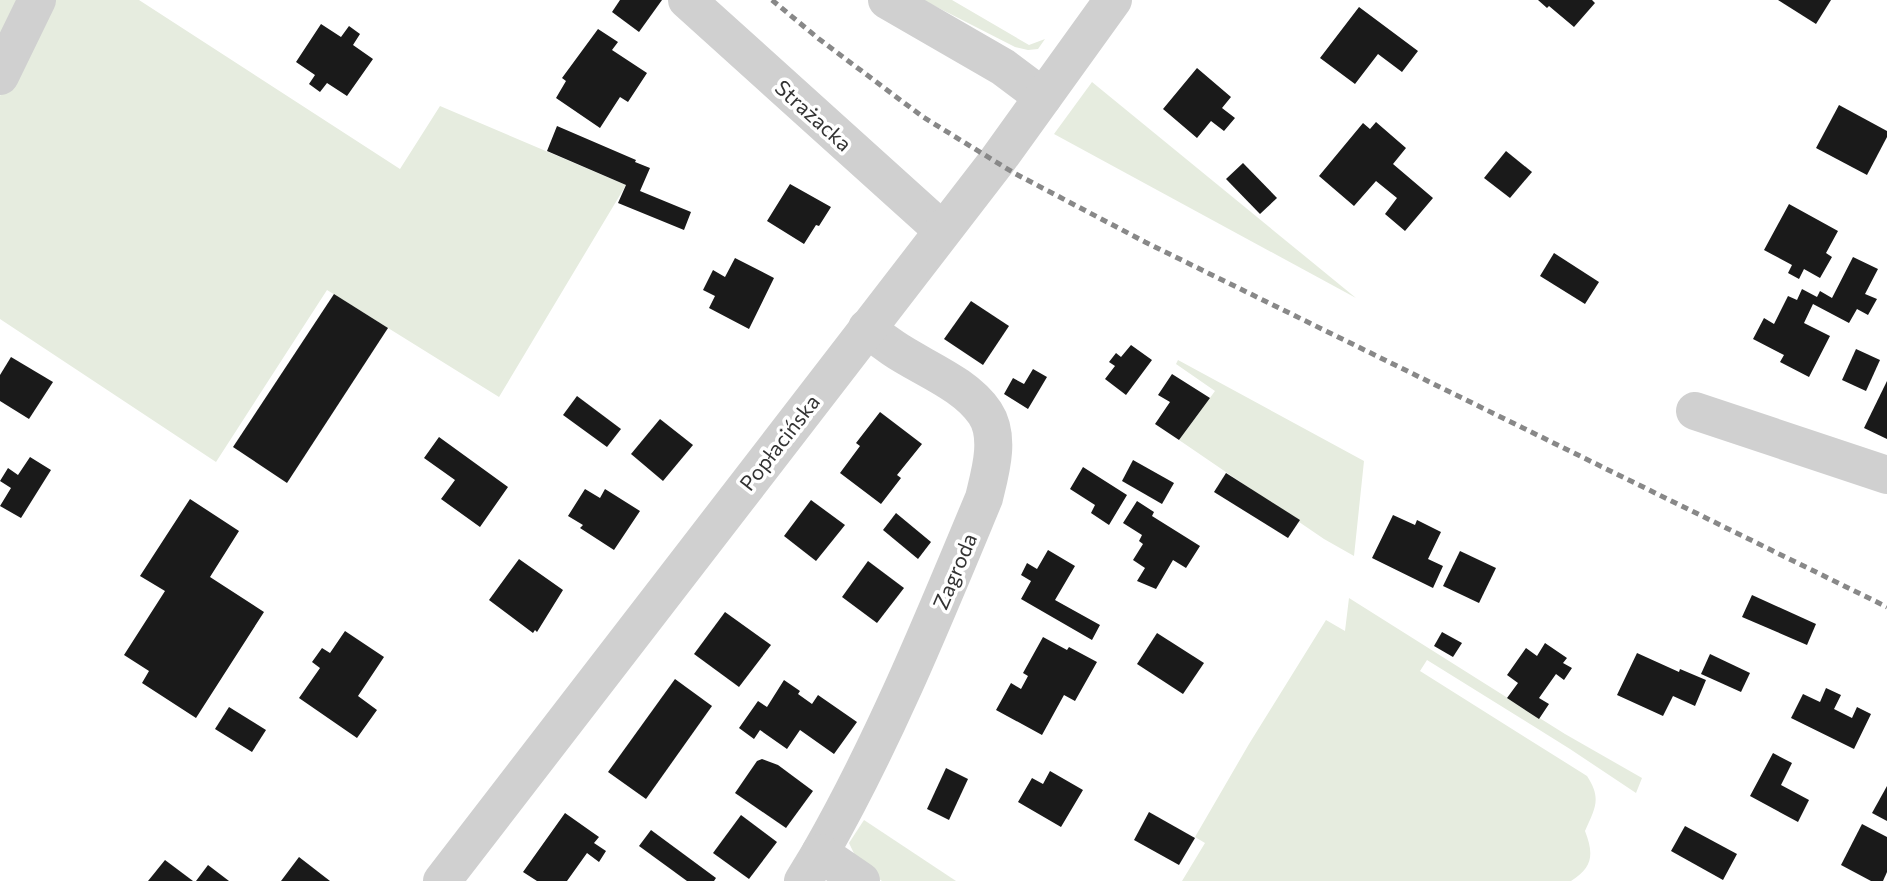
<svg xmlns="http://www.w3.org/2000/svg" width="1887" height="881" viewBox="0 0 1887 881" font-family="Commissioner,sans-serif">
  <rect width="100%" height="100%" fill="#fff"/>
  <g fill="#e6ecdf">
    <path d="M0,0H26L0,53Z"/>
    <path d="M49,0H139L400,169L440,106L626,185L499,397L327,290L216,462L0,319V96Z"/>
    <path d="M923,0H952L1029,45L1045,39L1038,49L1028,50L1015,47Z"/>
    <path d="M1092,82L1356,298L1054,134Z"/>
    <path d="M1178,360L1364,461L1354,556L1324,539L1179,440L1215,391L1176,364Z"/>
    <path d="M1349,598L1565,734L1642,778L1636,793L1570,749L1427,660L1420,671L1587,776C1602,799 1595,808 1585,831C1594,854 1593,867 1571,881H1182L1205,843L1195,837L1249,744L1326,620L1345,631Z"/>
    <path d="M864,820L956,881H882L860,866L849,843Z"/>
  </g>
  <g fill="#1a1a1a">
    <path d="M620,0H662L639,32L612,12Z"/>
    <path d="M1538,0H1592L1595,3L1574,27L1549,6L1547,8Z"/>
    <path d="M1778,0H1831L1816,24Z"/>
    <path d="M1359,7L1418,51L1402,72L1378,54L1355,84L1320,58Z"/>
    <path d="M321,24L341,37L349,26L360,34L353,45L373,59L347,96L327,83L320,92L309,84L315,75L296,62Z"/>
    <path d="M598,29L618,42L612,50L647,73L628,102L620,97L600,128L556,98L566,81L562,78Z"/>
    <path d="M1197,68L1231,97L1222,108L1235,118L1224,131L1211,121L1197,138L1163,109Z"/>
    <path d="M1839,105L1887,131V137L1867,175L1816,148Z"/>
    <path d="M1376,122L1406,148L1393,164L1433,198L1405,231L1385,214L1397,198L1376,181L1354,206L1319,176L1363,123L1370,129Z"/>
    <path d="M557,126L636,160L635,162L650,168L640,191L691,212L684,230L618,203L626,185L547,151Z"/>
    <path d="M1506,151L1532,172L1510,198L1484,178Z"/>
    <path d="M1243,163L1277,198L1260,214L1226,179Z"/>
    <path d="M790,184L831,207L819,226L816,225L804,244L767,221Z"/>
    <path d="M1789,204L1838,231L1826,253L1832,257L1820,278L1804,269L1799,279L1788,273L1792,265L1764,250Z"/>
    <path d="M1554,253L1599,282L1585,304L1540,276Z"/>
    <path d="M1853,257L1878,269L1865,294L1877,299L1868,315L1857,309L1849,323L1813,304L1804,323L1830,336L1809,377L1780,362L1784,355L1753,339L1764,318L1774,324L1788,296L1797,300L1802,289L1817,297L1820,291L1832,298Z"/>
    <path d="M735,258L774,278L749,329L709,308L715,296L703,290L713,270L725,277Z"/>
    <path d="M334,294L388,328L287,483L233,447Z"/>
    <path d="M971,301L1009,326L983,365L944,339Z"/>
    <path d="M1131,345L1152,360L1126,395L1105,379L1115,366L1109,362L1116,353L1121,357Z"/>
    <path d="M1856,349L1880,360L1866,391L1842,380Z"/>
    <path d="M11,357L53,382L29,419L0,401V375Z"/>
    <path d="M1033,369L1047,377L1028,409L1004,394L1013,378L1024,384Z"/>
    <path d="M1172,374L1210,398L1179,440L1155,424L1170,402L1158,395Z"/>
    <path d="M1887,381V439L1864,428Z"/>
    <path d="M577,396L621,429L607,447L563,415Z"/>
    <path d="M880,412L922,444L897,475L901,478L881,504L840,473L860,446L856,443Z"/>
    <path d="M660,419L693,445L663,481L631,454Z"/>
    <path d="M439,437L508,487L480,527L441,499L455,480L424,458Z"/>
    <path d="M30,457L51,470L21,518L0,506L11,488L0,481L8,468L18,475Z"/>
    <path d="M1133,460L1174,483L1162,504L1122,481Z"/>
    <path d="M1083,467L1127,495L1109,525L1091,513L1095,505L1070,489Z"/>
    <path d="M1226,473L1300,520L1288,538L1214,492Z"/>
    <path d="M585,489L600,498L605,489L640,511L614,550L580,528L583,525L568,516Z"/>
    <path d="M190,499L239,531L210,577L264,612L196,718L142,683L149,671L124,655L165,591L140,576Z"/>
    <path d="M811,500L845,525L816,561L784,536Z"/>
    <path d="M1137,501L1154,512L1152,516L1200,546L1186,568L1173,560L1156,589L1137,581L1145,568L1133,560L1143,544L1139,541L1142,535L1123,523Z"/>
    <path d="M896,513L931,542L918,559L883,530Z"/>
    <path d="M1393,515L1415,525L1417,520L1441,532L1428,559L1443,566L1433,588L1372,558Z"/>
    <path d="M1048,550L1075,566L1055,600L1100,625L1092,640L1021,599L1031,581L1021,575L1027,563L1037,569Z"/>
    <path d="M1460,551L1496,568L1479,603L1443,586Z"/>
    <path d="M519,559L563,590L537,632L535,630L533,633L489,600Z"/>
    <path d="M868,561L904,588L877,623L842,597Z"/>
    <path d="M1752,595L1816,624L1807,645L1742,617Z"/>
    <path d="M725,612L771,645L739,687L694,654Z"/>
    <path d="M345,631L384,657L358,696L377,710L357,738L299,698L320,668L312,662L322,648L330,653Z"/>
    <path d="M1442,632L1462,643L1453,657L1434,646Z"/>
    <path d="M1157,633L1204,663L1183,694L1137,664Z"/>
    <path d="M1043,637L1067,650L1069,647L1097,662L1075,701L1064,695L1042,735L996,710L1011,683L1021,689L1028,676L1023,673Z"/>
    <path d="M1545,643L1567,658L1563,663L1572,668L1564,680L1556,674L1539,698L1549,704L1539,719L1507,698L1518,683L1507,675L1526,648L1537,656Z"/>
    <path d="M1637,653L1679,672L1680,669L1706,680L1695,706L1673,696L1663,716L1617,695Z"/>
    <path d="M1710,654L1750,673L1741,692L1701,674Z"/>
    <path d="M675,679L712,706L646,799L608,772Z"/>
    <path d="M784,680L800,691L798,694L812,704L818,695L857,722L834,754L800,730L787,749L760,730L754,739L739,728L758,701L767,707Z"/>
    <path d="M1826,688L1841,695L1834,709L1852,718L1857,707L1871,714L1854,749L1791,718L1803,694L1820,702Z"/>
    <path d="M229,707L266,730L252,752L215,729Z"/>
    <path d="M1773,753L1792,763L1781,785L1809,800L1798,822L1750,796Z"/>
    <path d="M762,759L778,765L813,791L786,828L735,793L757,761Z"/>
    <path d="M946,768L968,779L949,820L927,809Z"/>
    <path d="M1050,771L1083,790L1061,827L1018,802L1032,778L1043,784Z"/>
    <path d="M1887,786V821L1872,813Z"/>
    <path d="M1149,812L1195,838L1179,865L1134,840Z"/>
    <path d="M565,813L599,837L594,843L606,851L599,862L587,853L567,881H537L523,872Z"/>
    <path d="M741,815L777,842L749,879L713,853Z"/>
    <path d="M1862,824L1887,837V872L1883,881H1871L1841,865Z"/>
    <path d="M1685,826L1737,854L1723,880L1671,851Z"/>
    <path d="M651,830L716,878L714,881H687L639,846Z"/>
    <path d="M299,857L330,881H281Z"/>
    <path d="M165,860L193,881H148Z"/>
    <path d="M208,865L229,881H196Z"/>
  </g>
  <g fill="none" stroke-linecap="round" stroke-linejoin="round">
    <g stroke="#d0d0d0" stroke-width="38">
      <path d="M687,0L942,230"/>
      <path d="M887,0L1003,67L1043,97"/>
      <path d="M0,76L37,0"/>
      <path d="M1695,411L1887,475"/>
      <path d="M820,853C885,739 934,618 984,498C990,473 1001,437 985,413C965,383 922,368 893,348C884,342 875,335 867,328"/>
      <path d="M442,881L997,161L1113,0"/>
      <path d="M803,881L820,853L861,881"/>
    </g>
    <path stroke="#888" stroke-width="5" stroke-dasharray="7 5" stroke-linecap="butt" d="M772,0L819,39L923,117L1014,173L1145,242L1887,607"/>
  </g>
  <g text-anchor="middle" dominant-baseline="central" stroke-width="7" stroke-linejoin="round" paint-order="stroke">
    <g font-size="21" fill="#333" stroke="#fff">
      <text transform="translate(814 115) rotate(42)">Strażacka</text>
      <text transform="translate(779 442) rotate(-52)">Popłacińska</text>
      <text transform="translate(954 571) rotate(-67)">Zagroda</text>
    </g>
  </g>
</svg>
